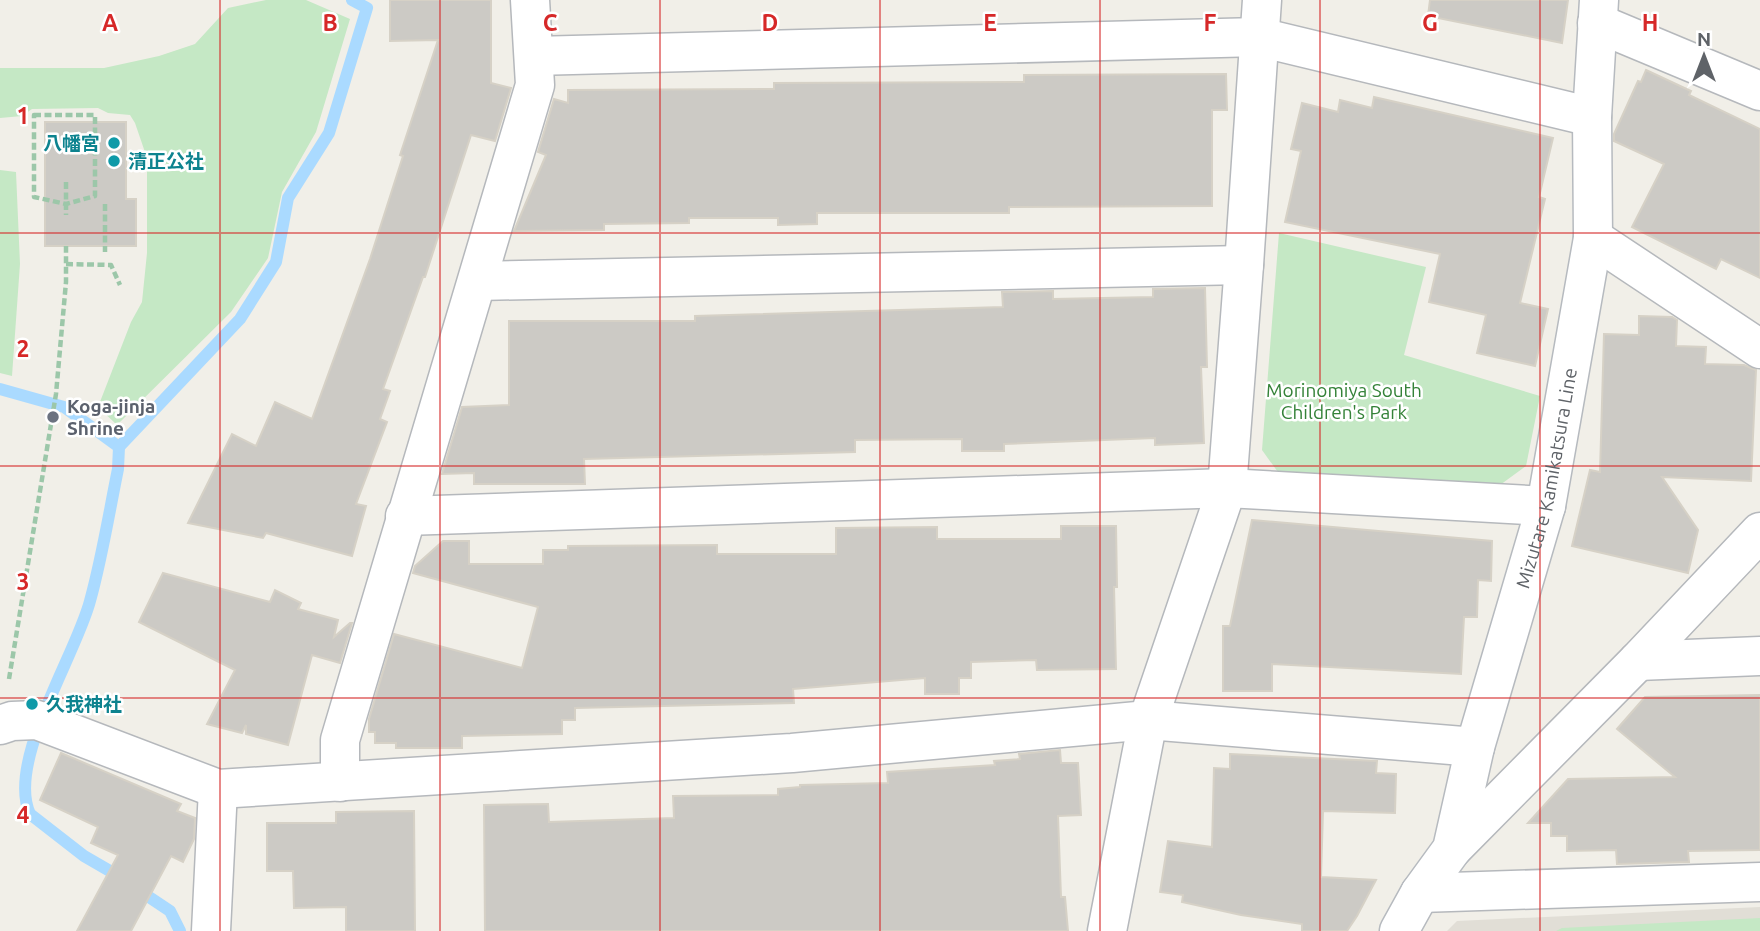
<svg xmlns="http://www.w3.org/2000/svg" width="1760" height="931" viewBox="0 0 1760 931" font-family="Ubuntu,'Noto Sans JP',sans-serif">
  <rect width="100%" height="100%" fill="#f1efe8"/>
  <path fill="#e1ded6" d="M1760,907V931H1447L1457,921Z"/>
  <g fill="#c5e8c5">
    <path d="M266,0H306L350,19L316,132L282,192L268,258L231,312L117,425L98,407L131,322L142,302L147,253V158L135,123L130,115L108,113L98,108L32,109L22,116L0,118V170L16,172L20,264L12,376L0,373V68H104L159,56L195,44L228,8Z"/>
    <path d="M1279,233L1426,267L1404,355L1540,396L1526,466L1500,485L1280,475L1262,450Z"/>
    <path d="M1760,918V931H1556L1562,928Z"/>
  </g>
  <g fill="none" stroke-linecap="round" stroke-linejoin="round">
    <g stroke="#aadaff" stroke-width="12">
      <path d="M0,389L64,407L119,447L118,469C109,513 102,558 90,601C76,655 6,762 30,814L84,856L122,878"/>
      <path d="M119,447L240,319L276,262L288,198L329,133L367,8L352,0"/>
      <path d="M137,889L170,911L180,931"/>
    </g>
  </g>
  <g fill="#cccac5" stroke="#d6d1c6" stroke-width="2">
    <path d="M390,0H491V83L511,88L495,141L471,135L425,277H423L383,389L390,391L380,419L387,422L356,504L366,506L352,556L266,533L263,538L188,523L232,434L256,446L275,402L312,419L370,259L403,156L400,155L438,40L390,41Z"/>
    <path d="M1430,0H1568L1562,43L1428,16Z"/>
    <path d="M1646,70L1691,91L1689,95L1760,129V278L1721,259L1716,269L1632,227L1664,164L1614,141V134L1638,81L1641,82Z"/>
    <path d="M1226,74L1227,110H1212V206L1009,207V213H817V224L778,225V218H689V223L604,224V230L514,231L546,155L538,152L554,99L568,103V90L774,89V83L1024,82V75Z"/>
    <path d="M1374,97L1553,138L1539,197L1545,199L1520,303L1548,309L1535,366L1477,353L1486,315L1429,302L1440,254L1285,222L1301,151L1291,149L1302,103L1338,112L1340,100L1372,108Z"/>
    <path d="M45,122H126V199H136V246H45Z"/>
    <path d="M1205,288L1207,367H1201L1204,443L1155,445V438L1004,444V451H962V439L855,440V452L584,459L585,484H474V473L442,474L462,407L509,405V321H695V316L1003,307L1002,292L1053,291V299L1153,297V289Z"/>
    <path d="M1639,316L1672,317L1677,320L1676,346L1706,347L1705,364L1744,365L1756,370L1751,481L1662,477L1698,530L1688,573L1572,546L1590,470L1600,472L1604,334L1639,335Z"/>
    <path d="M1252,520L1492,541L1491,581L1478,580L1477,617H1464L1461,674L1272,664V691H1223V626H1230Z"/>
    <path d="M1061,526H1116L1117,587H1114L1116,669L1037,670L1036,660L971,662V678H959V694H925V678L793,689L794,703L575,708V720H562V734L462,736V748H396V743H375V732H369V719L394,634L522,668L538,607L413,573L415,566L443,541H469V564H543V550H568V546L717,545V554H836V528L937,527V539H1061Z"/>
    <path d="M163,573L270,602L275,590L301,603L298,609L338,620L334,637L350,623H352L340,663L312,655L288,745L246,734V725L242,733L207,724L235,670L139,622Z"/>
    <path d="M1760,695V850L1688,851L1689,862L1617,864L1616,850L1567,851V836H1551V823H1528L1568,779L1675,777L1617,729L1645,697Z"/>
    <path d="M1060,750L1061,763H1078L1081,815L1058,816L1061,897H1065L1068,931H485L484,805L548,804L549,822L674,818L673,796L778,795V789L800,787V785L888,783L887,772L995,765L994,761L1020,759L1019,754Z"/>
    <path d="M61,753L181,804L177,811L195,818L194,839L183,862L171,856L131,931H77L118,855L91,843L98,827L40,800Z"/>
    <path d="M1230,754L1377,761L1376,773L1396,774L1395,813L1323,811L1321,877L1376,880L1357,916L1347,931H1302V924L1241,915L1182,902L1183,895L1160,892L1168,841L1212,847L1214,768L1230,769Z"/>
    <path d="M414,811L415,931H346V907L294,908L293,871H267V823H336V812Z"/>
  </g>
  <g fill="none" stroke-linecap="round" stroke-linejoin="round">
    <g stroke="#b5b8bc" stroke-width="41">
      <g id="minor">
        <path d="M1597,23L1760,91"/>
        <path d="M534,56L1259,37L1592,117"/>
        <path d="M1593,238L1760,349"/>
        <path d="M478,281L1244,265"/>
        <path d="M405,516L1227,488L1546,506"/>
        <path d="M1638,661L1760,656"/>
        <path d="M0,725L12,721L37,720L218,789L792,753L1148,720L1475,747"/>
        <path d="M340,782V740L535,85L530,0"/>
        <path d="M1452,849L1638,661L1760,532"/>
        <path d="M1420,893L1760,882"/>
        <path d="M211,931L218,789"/>
        <path d="M1107,931L1148,720L1227,488L1244,265L1262,0"/>
      </g>
    </g>
    <g stroke="#b6babf" stroke-width="41">
      <g id="secondary">
        <path id="s1" d="M1399,931L1420,893L1452,849L1475,747L1546,506L1593,238L1592,117L1599,0"/>
      </g>
    </g>
    <g stroke="#9cc7a9" stroke-width="4.5" stroke-dasharray="7 3.5" stroke-linecap="butt">
      <path d="M34,115H95V196L66,204L34,197Z"/>
      <path d="M66,182V215"/>
      <path d="M105,204V252"/>
      <path d="M66,264L111,265L120,285"/>
      <path d="M9,679L56,394L66,282V246"/>
    </g>
    <use href="#minor" stroke="#fff" stroke-width="38"/>
    <use href="#secondary" stroke="#fff" stroke-width="38"/>
  </g>
  <path fill="none" stroke="#d62828" stroke-width="2" stroke-opacity="0.55" d="M220,0V931M440,0V931M660,0V931M880,0V931M1100,0V931M1320,0V931M1540,0V931M0,233H1760M0,466H1760M0,698H1760"/>
  <g fill="#0f9aa8" stroke="#fff" stroke-width="2.5">
    <circle cx="114" cy="143" r="7"/>
    <circle cx="114" cy="161" r="7"/>
    <circle cx="32" cy="704" r="7"/>
  </g>
  <circle fill="#6b7280" stroke="#fff" stroke-width="2.5" cx="53" cy="417" r="7"/>
  <g text-anchor="middle" dominant-baseline="central" stroke-width="5" stroke-linejoin="round" paint-order="stroke">
    <g font-size="19" font-weight="bold" fill="#0d838f" stroke="#fff" text-anchor="start">
      <text x="100" y="143" text-anchor="end">八幡宮</text>
      <text x="128" y="161">清正公社</text>
      <text x="46" y="704">久我神社</text>
    </g>
    <g font-size="19" fill="#348238" stroke="#fff">
      <text x="1344" y="390">Morinomiya South<tspan x="1344" dy="22">Children's Park</tspan></text>
    </g>
    <g font-size="19" font-weight="bold" fill="#5b616d" stroke="#fff" text-anchor="start">
      <text x="67" y="406">Koga-jinja<tspan x="67" dy="22">Shrine</tspan></text>
    </g>
    <g font-size="19" fill="#5f6368" stroke="#fff">
      <text stroke="none"><textPath href="#s1" startOffset="481">Mizutare Kamikatsura Line</textPath></text>
    </g>
  </g>
  <g font-size="23" text-anchor="middle" font-weight="bold" fill="#d62828" stroke="#fff" stroke-width="5" stroke-linejoin="round" paint-order="stroke">
    <text x="110" y="31">A</text>
    <text x="330" y="31">B</text>
    <text x="550" y="31">C</text>
    <text x="770" y="31">D</text>
    <text x="990" y="31">E</text>
    <text x="1210" y="31">F</text>
    <text x="1430" y="31">G</text>
    <text x="1650" y="31">H</text>
    <text x="23" y="124">1</text>
    <text x="23" y="357">2</text>
    <text x="23" y="590">3</text>
    <text x="23" y="823">4</text>
  </g>
  <g transform="translate(1704 56)" stroke="#ffffff" stroke-width="5" paint-order="stroke">
  <path d="M0-5L12 26L0 18L-12 26Z" fill="#5f6368"/>
  <text y="-10" font-size="19" font-weight="bold" text-anchor="middle" fill="#5f6368">N</text>
  </g>
</svg>
